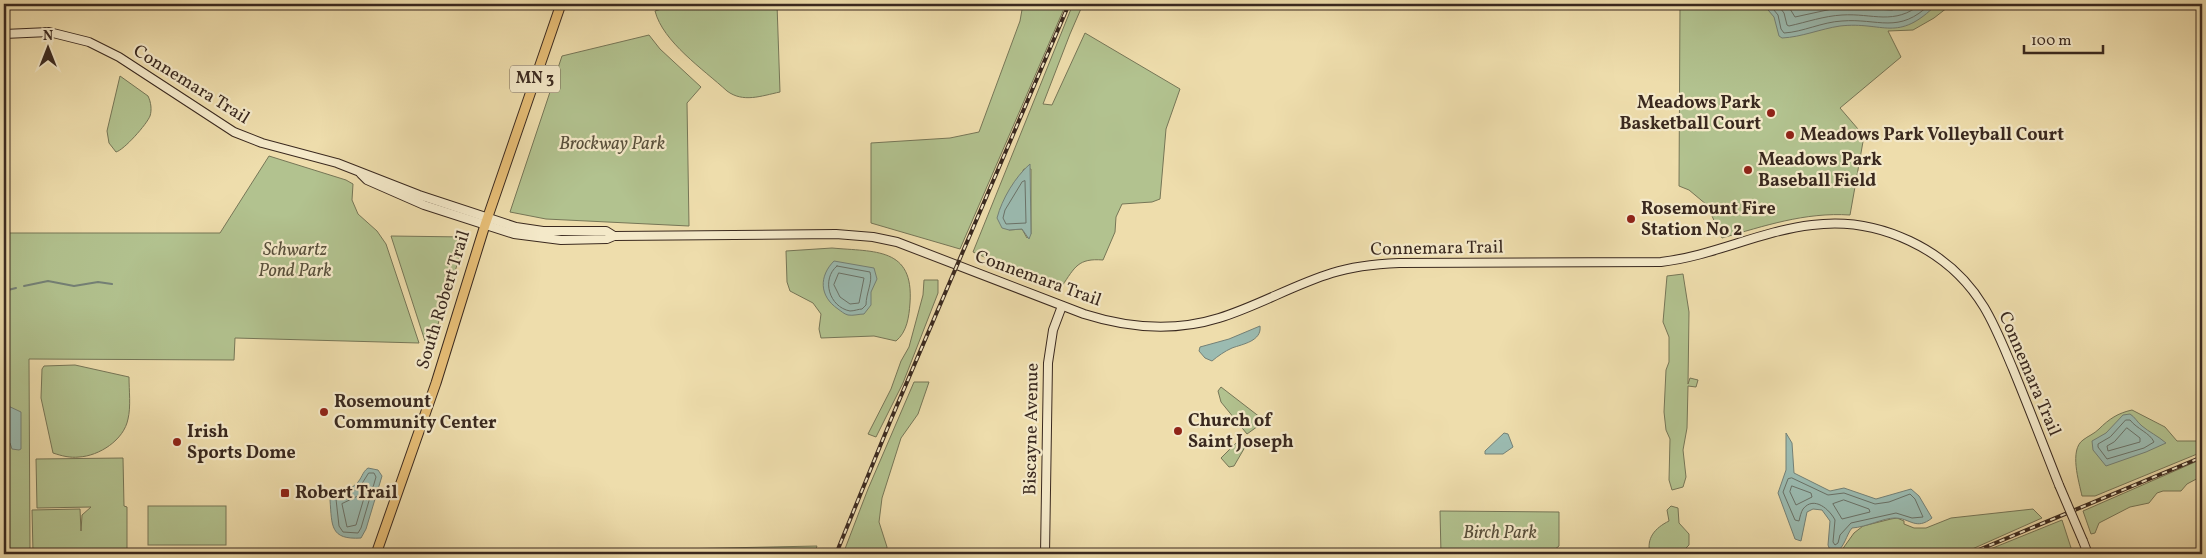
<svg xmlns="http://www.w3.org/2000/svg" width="2206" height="558" viewBox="0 0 2206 558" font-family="Vollkorn,serif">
  <rect width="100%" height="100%" fill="#eeddac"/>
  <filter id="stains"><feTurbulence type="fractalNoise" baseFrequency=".004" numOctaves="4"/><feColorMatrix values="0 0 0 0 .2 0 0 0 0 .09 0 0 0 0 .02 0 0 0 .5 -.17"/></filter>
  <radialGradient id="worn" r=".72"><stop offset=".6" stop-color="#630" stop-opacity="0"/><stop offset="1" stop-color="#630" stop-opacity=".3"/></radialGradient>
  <g fill="#b2c28f" stroke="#767657" fill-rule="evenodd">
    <path d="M678,4H777L780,92C761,96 743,103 727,91C703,69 663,42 655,11Z"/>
    <path d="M1023,4H1066L960,249L871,223V143L950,138L979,132L1020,21Z"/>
    <path d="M1073,4H1083L1070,34L1043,104L1052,105L1085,33L1180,89L1166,129L1160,199L1152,202L1122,204L1116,217L1115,232L1103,260C1078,258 1075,267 1062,286L1048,285L973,252ZM1024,169H1031V234L1027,238L1022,229L1009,230L1000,209Z"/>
    <path d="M1680,4H1952L1934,18L1913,30L1888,31L1901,57L1840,108L1864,136L1850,215C1805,212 1764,226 1722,238L1707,205L1689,190L1679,186Z"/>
    <path d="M649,35L660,49L701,87L687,103L689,226L546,219L510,212L562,56Z"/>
    <path d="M120,76L148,96C151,102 152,110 150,116C147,124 124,150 116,152L109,143L107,131Z"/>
    <path d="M269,156L346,180L353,184L352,200L358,214L377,231L386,244L419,343L235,338L234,360L29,359L30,554H4V233H220Z"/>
    <path d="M391,236L466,237L432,343L425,341Z"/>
    <path d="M832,248C875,252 914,247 910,303C909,317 907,332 896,341L874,336L821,338L819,329L821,314L813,303L790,291L787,282L786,251Z"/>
    <path d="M1683,274L1689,312L1688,384L1690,378L1698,380L1696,387L1688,386L1687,428L1683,450L1686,477L1683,487L1672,490L1669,480L1670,439L1666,430L1664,412L1666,370L1669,362V337L1663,322L1667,276Z"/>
    <path d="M924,280H938V293L903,383L876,437L868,434L891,389L901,361L909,347L923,295Z"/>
    <path d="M75,365L129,377C129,390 131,407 128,419C124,440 99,456 79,457C70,458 62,456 53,453L41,398L42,369L44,366Z"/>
    <path d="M914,382H929L918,414L901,438L882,498L879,522L887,547L886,554H843L868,489Z"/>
    <path d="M1221,387L1265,421L1247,434L1221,402L1218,391Z"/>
    <path d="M2132,410L2165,427L2177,441H2202V452L2095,496H2082C2079,482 2069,450 2083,440C2088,436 2094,434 2099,429C2109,419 2118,413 2132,410Z"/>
    <path d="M1238,441L1245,447L1234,466L1229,467L1221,458Z"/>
    <path d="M123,458L124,506L127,507V550L124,552H33L32,510L80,509L81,531L82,515L91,507L37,508L36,459Z"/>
    <path d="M2202,459V476L2187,484L2181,491H2163L2157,493L2149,503L2130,507L2099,523L2095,533L2091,534L2083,511Z"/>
    <rect x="148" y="506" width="78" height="39"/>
    <path d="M1671,506L1678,508L1679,523L1689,534V545L1682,552L1685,554H1650C1646,538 1655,528 1669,521L1667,510Z"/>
    <path d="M2033,509L2042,518L1961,554H1839L1854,533L1863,526L1891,519L1897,518L1904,521V524L1914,528H1926L1951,518Z"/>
    <path d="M1440,511L1559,512V546L1549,554H1441Z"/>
    <path d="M2062,520L2073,554H1978Z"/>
    <path d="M817,546L814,554H581L582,551Z"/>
  </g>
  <g fill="#9bbbb1" stroke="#748177">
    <path d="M1763,4H1937C1897,44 1884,21 1840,26C1820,29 1802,37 1782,38L1779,36L1774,17Z"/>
    <path d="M1030,164L1031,234L1029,239L1022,229L1009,230L1002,228L997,218C1002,199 1015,177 1030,164Z"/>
    <path d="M834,261L874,268L877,279L871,292V305L864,314C859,314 853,316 848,315C844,314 841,311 838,309C819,296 819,276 834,261Z"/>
    <path d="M1260,326C1262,341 1243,344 1232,348C1225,351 1218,356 1212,361L1205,358L1199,351L1200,347L1229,339Z"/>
    <path d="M4,404L21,412V449L19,450L12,449L10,443L4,442Z"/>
    <path d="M2130,414C2135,417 2137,422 2142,426C2149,432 2158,436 2166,443L2146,452L2106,466L2093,450L2092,441L2106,433L2123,415Z"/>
    <path d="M1504,433L1508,434L1513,447L1503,454H1485V451Z"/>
    <path d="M1786,433L1792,443L1794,473L1830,491L1844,488L1876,499L1911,489L1919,496L1932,518C1916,531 1910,518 1895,518C1883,518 1867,527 1852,528C1846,535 1845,547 1836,552L1830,550L1828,545L1830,521L1822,510L1813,509L1807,512L1801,541L1795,539L1778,493L1786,470Z"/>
    <path d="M368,468L378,470L382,476L366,529L361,538C330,540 332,526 330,500L334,494C342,491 350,490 356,484C362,479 362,472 368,468Z"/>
  </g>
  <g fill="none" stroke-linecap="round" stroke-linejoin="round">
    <g stroke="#6a7268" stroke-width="1">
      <path d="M1769,4L1778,15L1781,29L1784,33C1803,32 1822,22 1842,21C1878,18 1899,35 1930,4"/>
      <path d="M1777,4L1784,13L1787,25L1789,26C1807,22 1824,16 1842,15C1873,13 1894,26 1921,4"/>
      <path d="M1787,4L1795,17L1841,7L1892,10L1908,4"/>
      <path d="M1025,181L1026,223L1006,224L1003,218L1005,210L1022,182Z"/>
      <path d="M837,266L870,272C873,282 866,293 866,305L862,309C859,309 854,311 850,311C829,307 821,279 837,266Z"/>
      <path d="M839,273L864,278L859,303L850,304L840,297L834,285Z"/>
      <path d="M2126,420H2130C2137,429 2150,433 2154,442L2144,448L2107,459L2098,447V444L2110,437Z"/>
      <path d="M2127,428L2140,438V442L2108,451L2107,446L2114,442Z"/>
      <path d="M369,473H374L376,477L361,528L358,533L343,532L339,526L336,499L359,488Z"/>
      <path d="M1792,478L1828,495L1844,493L1875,504L1889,502L1910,494L1915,499L1923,517L1912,518L1896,513L1851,523L1840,535L1838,543L1835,545L1833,542L1835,520C1830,510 1814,495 1803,509C1801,512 1800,517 1799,521L1795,520L1783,492L1788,479Z"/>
      <path d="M1792,486L1811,493L1812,497L1796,505L1790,492Z"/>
      <path d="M361,495L364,498L356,525L347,527L342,504Z"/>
      <path d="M1844,500L1869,509L1870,512L1842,519L1833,504Z"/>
    </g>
    <g stroke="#748177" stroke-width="2">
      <path d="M24,286L48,281L74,286L98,282L112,284"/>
      <path d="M4,291L16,288"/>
    </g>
    <g stroke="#3a291f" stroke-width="10">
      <g id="secondary">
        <path d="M4,34L49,32L89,42L119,57L234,132L262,143L337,163L419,195L516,227L543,231H606L614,236"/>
        <path d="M361,174L367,180L424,205L514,234L561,240L607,239L614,236L836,234L873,237L897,242L1084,314C1128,328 1174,332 1219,318C1258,306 1293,285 1332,273C1354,266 1376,264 1399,263L1661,262C1713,256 1760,231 1812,225C1878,216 1949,249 1984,307C1996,327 2004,348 2013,369C2029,408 2044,447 2059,485"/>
        <path d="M2083,541L2088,554"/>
        <path d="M1045,554L1048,363L1053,330L1062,306"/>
      </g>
    </g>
    <g stroke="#3a291f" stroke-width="11">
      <path id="primary" d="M376,554L436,383L485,225L561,4"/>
    </g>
    <use href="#secondary" stroke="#f4e9c9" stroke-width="8"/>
    <use href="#primary" stroke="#e7be76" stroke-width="9"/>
    <g stroke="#3a291f" stroke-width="4">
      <g id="rail">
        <path d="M836,554L892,417L1069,4"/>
        <path d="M1969,554L2202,457"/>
      </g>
    </g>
    <use href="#rail" stroke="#f4e9c9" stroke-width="2" stroke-dasharray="5.5" stroke-linecap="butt"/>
    <g stroke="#3a291f" stroke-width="10" stroke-linecap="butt">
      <path id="secondary-bridge" d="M2059,485L2083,541"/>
    </g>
    <use href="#secondary-bridge" stroke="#f4e9c9" stroke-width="8"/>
  </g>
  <g fill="#8f2418" stroke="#f4e9c9" stroke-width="2">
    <circle cx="1771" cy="113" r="5"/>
    <circle cx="1790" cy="135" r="5"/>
    <circle cx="1748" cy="170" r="5"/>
    <circle cx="1631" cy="219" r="5"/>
    <circle cx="324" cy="412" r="5"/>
    <circle cx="1178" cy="431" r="5"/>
    <circle cx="177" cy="442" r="5"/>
    <rect x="280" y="488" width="10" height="10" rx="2.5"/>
  </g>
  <g text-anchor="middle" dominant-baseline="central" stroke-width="4.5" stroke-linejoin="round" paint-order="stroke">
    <rect fill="#f4e9c9" stroke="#726352" stroke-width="1" x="510" y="65.5" width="50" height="27" rx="4"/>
    <g font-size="16" font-weight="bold" fill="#3a291f">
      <text x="535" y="79">MN 3</text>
    </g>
    <g font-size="18" fill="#3a291f" stroke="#f4e9c9">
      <text transform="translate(191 85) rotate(32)">Connemara Trail</text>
      <text transform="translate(1437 249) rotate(-1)">Connemara Trail</text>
      <text transform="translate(1038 279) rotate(20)">Connemara Trail</text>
      <text transform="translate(444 300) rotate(-73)">South Robert Trail</text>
      <text transform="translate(2029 374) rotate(67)">Connemara Trail</text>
      <text transform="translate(1032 429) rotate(-89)">Biscayne Avenue</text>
    </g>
    <g font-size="18" font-weight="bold" fill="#3a291f" stroke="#f4e9c9" text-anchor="start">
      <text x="1761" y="103" text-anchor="end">Meadows Park<tspan x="1761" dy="21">Basketball Court</tspan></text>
      <text x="1800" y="135">Meadows Park Volleyball Court</text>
      <text x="1758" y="160">Meadows Park<tspan x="1758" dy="21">Baseball Field</tspan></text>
      <text x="1641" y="209">Rosemount Fire<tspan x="1641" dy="21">Station No 2</tspan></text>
      <text x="334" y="402">Rosemount<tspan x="334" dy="21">Community Center</tspan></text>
      <text x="1188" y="421">Church of<tspan x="1188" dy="21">Saint Joseph</tspan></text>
      <text x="187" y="432">Irish<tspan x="187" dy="21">Sports Dome</tspan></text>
      <text x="295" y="493">Robert Trail</text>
    </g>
    <g font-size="18" font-style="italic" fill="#584f3b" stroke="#f4e9c9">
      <text x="612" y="144">Brockway Park</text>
      <text x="295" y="250">Schwartz<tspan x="295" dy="21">Pond Park</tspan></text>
      <text x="1500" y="533">Birch Park</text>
    </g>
  </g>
  <rect width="2206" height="558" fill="none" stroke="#eeddac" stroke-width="20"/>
  <rect x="5" y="5" width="2196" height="548" fill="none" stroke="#3a291f" stroke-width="2.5"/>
  <rect x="10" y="10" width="2186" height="538" fill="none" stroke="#3a291f"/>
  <g transform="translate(48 48)" stroke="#f4e9c9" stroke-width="4" paint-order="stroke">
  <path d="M0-4L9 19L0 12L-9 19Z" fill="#3a291f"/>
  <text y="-8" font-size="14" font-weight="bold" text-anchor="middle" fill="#3a291f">N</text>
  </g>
  <path d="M2024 45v8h79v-8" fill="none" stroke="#3a291f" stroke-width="2.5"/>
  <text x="2031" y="45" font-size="15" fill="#3a291f" stroke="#f4e9c9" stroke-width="4" paint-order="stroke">100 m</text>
  <rect width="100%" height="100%" filter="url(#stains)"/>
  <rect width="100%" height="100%" fill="url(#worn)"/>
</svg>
